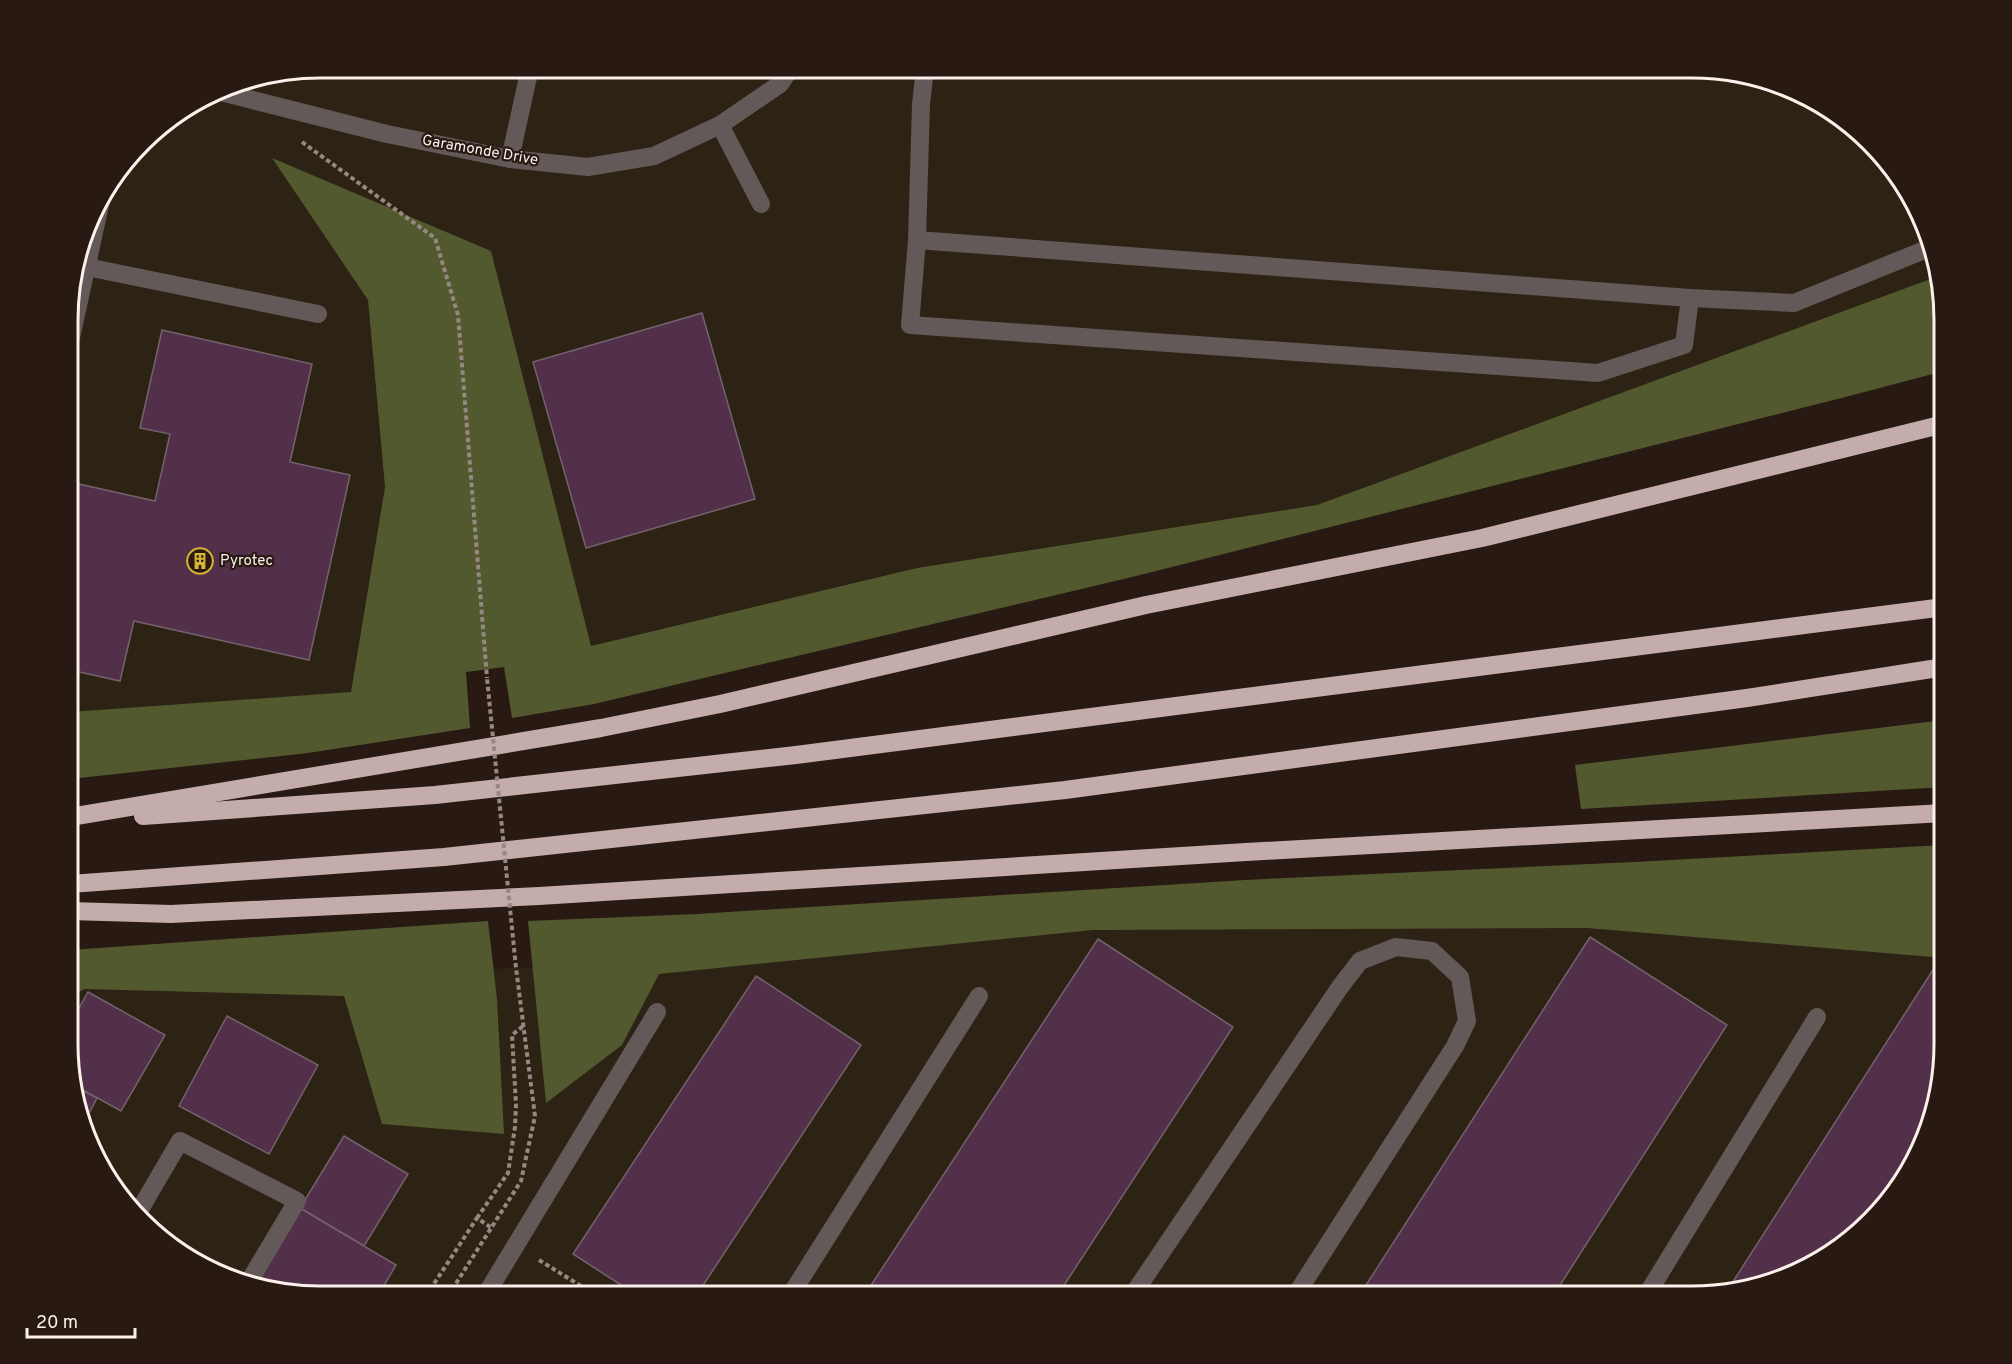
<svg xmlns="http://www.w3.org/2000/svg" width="2012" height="1364" viewBox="0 0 2012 1364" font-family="Overpass,sans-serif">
  <rect width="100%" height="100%" fill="#291913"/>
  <g fill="#2d2314">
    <path d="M320,68H1693L1773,81L1833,110L1911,194L1936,277L1317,505L917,568L590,646L491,252L273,160L368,300L385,487L351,693L70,713V287L94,208L153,130L223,87Z"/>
    <path d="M1587,928L1944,958V1061L1931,1125L1902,1185L1818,1263L1709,1296H319L239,1283L179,1254L101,1171L70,1077V982L516,968L1093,930Z"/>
  </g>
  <g fill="#53592e">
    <path d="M272,158L491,251L591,646L917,568L1317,505L1936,277L1944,303V371L1853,395L1132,577L594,704L512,718L504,667L466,672L470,728L308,753L70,779V712L351,692L385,487L368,300Z"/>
    <path d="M1944,720V787L1581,809L1575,765Z"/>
    <path d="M1944,845V958L1587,928L1093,930L659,974L622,1045L546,1103L528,921L697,914L1245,880L1634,862Z"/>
    <path d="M488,921L497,999L504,1134L382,1124L344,996L85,989L70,996V950Z"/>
  </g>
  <g fill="#533049" stroke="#73626d" stroke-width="1.5">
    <path d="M702,313L755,499L586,548L533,362Z"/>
    <path d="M162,330L312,364L290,462L350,475L309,660L134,621L120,681L70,670V482L155,501L170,434L140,428Z"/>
    <path d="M1590,937L1727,1025L1553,1296H1359Z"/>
    <path d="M1098,939L1233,1027L1057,1296H864Z"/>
    <path d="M1938,962L1944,966V1061L1931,1125L1902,1185L1818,1263L1727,1291Z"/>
    <path d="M756,976L861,1045L696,1296H638L573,1254Z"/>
    <path d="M88,992L165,1035L121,1111L72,1084L70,1077V1024Z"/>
    <path d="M227,1016L318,1065L269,1154L179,1106Z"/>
    <path d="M72,1085L97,1098L85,1121Z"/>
    <path d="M344,1136L408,1174L364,1246L300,1208Z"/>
    <path d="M300,1208L396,1265L378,1296H319L255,1286Z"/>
    <path d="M557,1290L567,1296H552Z"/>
  </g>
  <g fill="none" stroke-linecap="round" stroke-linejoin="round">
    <g stroke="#958781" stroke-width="4" stroke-dasharray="4.5 3" stroke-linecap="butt">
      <path d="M302,142L435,238L458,315L487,678"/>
      <path d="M477,1218L508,1173L515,1127L516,1105L512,1035L523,1026"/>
      <path d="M539,1260L597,1296"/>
      <path d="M426,1296L477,1218L493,1229"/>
    </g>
    <g stroke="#625958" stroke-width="18">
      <path d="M925,68L921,104L917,240L910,325L1598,373L1684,345L1690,298"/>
      <path d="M217,91L387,134L510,159L588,167L654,156L720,125L780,84L791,68"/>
      <path d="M720,125L761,204"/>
      <path d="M510,159L530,68"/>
      <path d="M917,240L1690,298L1794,303L1927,249"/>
      <path d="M87,267L318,314"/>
      <path d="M70,342L102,196"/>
      <path d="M139,1211L180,1141L297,1201L247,1285"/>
      <path d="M485,1296L657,1012"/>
      <path d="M790,1296L979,996"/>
      <path d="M1132,1296L1340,987L1360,961L1396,947L1432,951L1460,977L1467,1021L1455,1046L1295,1296"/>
      <path d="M1646,1296L1817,1017"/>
    </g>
    <g stroke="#c4acab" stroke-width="18">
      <path d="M143,816L435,795L796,755L1944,607"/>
      <path d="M70,817L601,728L720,704L1146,605L1482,538L1944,424"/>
      <path d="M70,884L444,857L1065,790L1747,698L1944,667"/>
      <path d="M70,911L171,914L539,896L1246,852L1944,813"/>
    </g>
    <path stroke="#958781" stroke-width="4" stroke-dasharray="4.5 3" stroke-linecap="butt" d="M448,1296L521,1181L535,1116L516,968L487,678"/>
  </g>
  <defs>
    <g id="building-ring" transform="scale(1.35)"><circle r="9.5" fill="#291913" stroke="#d8b434" stroke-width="1.5"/><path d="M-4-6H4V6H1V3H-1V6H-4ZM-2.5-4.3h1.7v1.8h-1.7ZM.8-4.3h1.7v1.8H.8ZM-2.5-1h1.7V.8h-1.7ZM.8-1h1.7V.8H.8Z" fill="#d8b434"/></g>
  </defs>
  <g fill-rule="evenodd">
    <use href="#building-ring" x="200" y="561"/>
  </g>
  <g text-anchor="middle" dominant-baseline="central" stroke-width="4.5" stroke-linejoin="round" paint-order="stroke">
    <g font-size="15" fill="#fcf0eb" stroke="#291913">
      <text transform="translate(480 151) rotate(10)">Garamonde Drive</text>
    </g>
    <g font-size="15" fill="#fcf0eb" stroke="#291913" text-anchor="start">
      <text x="220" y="561">Pyrotec</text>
    </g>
  </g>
  <path d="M0 0H2012V1364H0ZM320 78H1692A242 242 0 0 1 1934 320V1044A242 242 0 0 1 1692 1286H320A242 242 0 0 1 78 1044V320A242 242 0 0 1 320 78Z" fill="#291913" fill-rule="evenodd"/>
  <path fill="none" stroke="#fcf0eb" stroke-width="3" d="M320 78H1692A242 242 0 0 1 1934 320V1044A242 242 0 0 1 1692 1286H320A242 242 0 0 1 78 1044V320A242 242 0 0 1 320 78Z"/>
  <path d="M27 1328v9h108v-9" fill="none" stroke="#fcf0eb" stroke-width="3"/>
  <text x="36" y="1328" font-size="18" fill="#fcf0eb" stroke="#291913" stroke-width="4.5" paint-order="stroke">20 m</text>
</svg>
